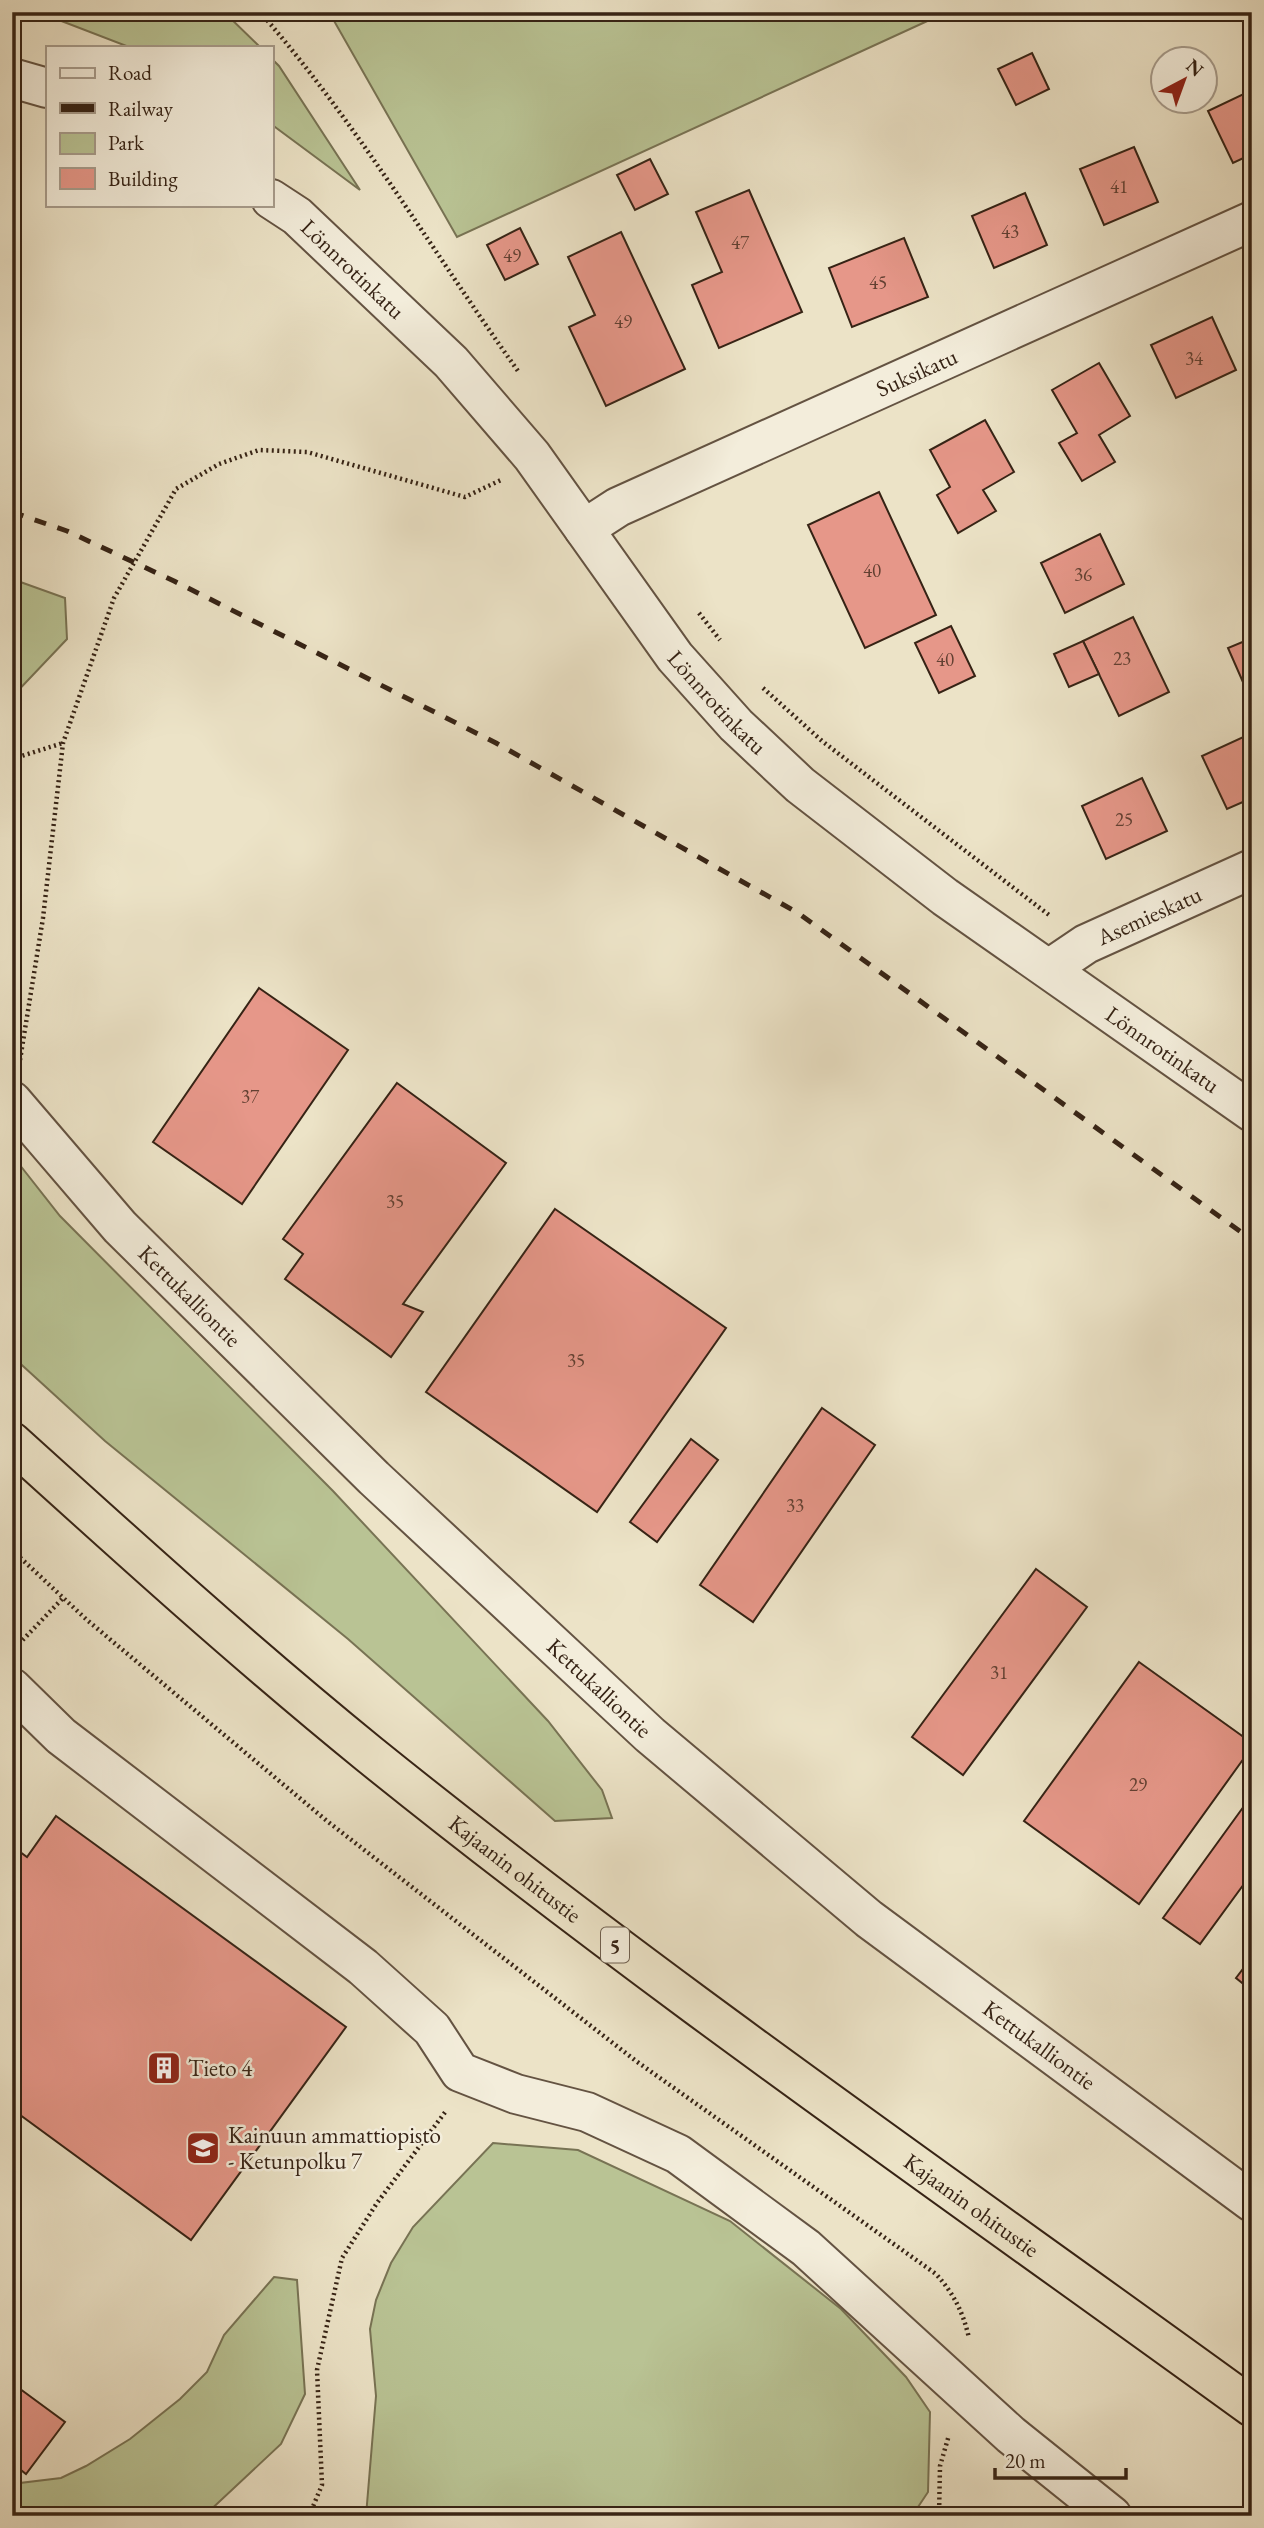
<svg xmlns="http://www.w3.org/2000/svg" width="1264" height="2528" viewBox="0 0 1264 2528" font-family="'EB Garamond',serif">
  <rect width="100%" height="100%" fill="#ece3c7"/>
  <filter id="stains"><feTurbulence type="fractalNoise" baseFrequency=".00286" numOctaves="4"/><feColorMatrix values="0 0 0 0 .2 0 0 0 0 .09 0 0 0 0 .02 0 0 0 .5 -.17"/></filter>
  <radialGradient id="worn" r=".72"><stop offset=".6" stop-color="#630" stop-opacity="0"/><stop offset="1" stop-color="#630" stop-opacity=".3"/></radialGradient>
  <g fill="#b9c394" stroke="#787354" stroke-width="2">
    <path d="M38,12H224L260,47H129Z"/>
    <path d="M329,12H947L457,237Z"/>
    <path d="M271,58L279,66L360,190L271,124Z"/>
    <path d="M12,579L65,598L67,639L12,697Z"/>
    <path d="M12,1155L60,1216L333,1491L548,1721L602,1790L612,1818L555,1821L348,1639L105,1441L12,1356Z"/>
    <path d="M493,2143L578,2150L730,2221L841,2309L906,2377L930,2412L928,2492L912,2516H366L376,2396L370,2329L376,2300L391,2263L413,2227Z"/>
    <path d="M274,2277L297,2280L305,2394L281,2444L204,2516H12V2484L61,2478L86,2466L130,2439L180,2399L207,2372L224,2335Z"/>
  </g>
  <g fill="#e69789" stroke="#362315" stroke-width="2">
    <path d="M1032,53L1049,89L1016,105L998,69Z"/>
    <path d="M1252,90V154L1233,163L1208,111Z"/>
    <path d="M1134,147L1158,202L1104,225L1080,169Z"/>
    <path d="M650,159L668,194L635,210L617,175Z"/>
    <path d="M749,190L802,312L719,348L692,285L722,272L696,212Z"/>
    <path d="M1025,193L1047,245L994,268L972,216Z"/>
    <path d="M520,228L538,264L505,280L487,245Z"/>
    <path d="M621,232L685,369L606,406L569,327L595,315L568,257Z"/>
    <path d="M904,238L928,297L852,327L829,268Z"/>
    <path d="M1212,317L1236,370L1176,398L1151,345Z"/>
    <path d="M1099,363L1130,416L1099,435L1115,462L1082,481L1059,443L1077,433L1052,390Z"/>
    <path d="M985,420L1014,472L983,490L996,511L958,533L937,495L950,487L930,450Z"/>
    <path d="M879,492L936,615L865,648L808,525Z"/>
    <path d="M1100,534L1124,584L1065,613L1041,563Z"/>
    <path d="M1133,617L1169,692L1119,716L1083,641Z"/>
    <path d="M951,626L975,676L939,693L915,643Z"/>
    <path d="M1252,638V687L1246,689L1228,648Z"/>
    <path d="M1083,641L1099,674L1069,687L1054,654Z"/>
    <path d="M1252,733V798L1227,809L1202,756Z"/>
    <path d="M1142,778L1167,831L1106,859L1082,806Z"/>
    <path d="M259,988L348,1050L242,1204L153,1142Z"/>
    <path d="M397,1083L506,1163L403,1304L423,1312L391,1357L285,1279L303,1254L283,1239Z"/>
    <path d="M555,1209L726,1328L597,1512L426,1392Z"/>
    <path d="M822,1408L875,1445L753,1622L700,1585Z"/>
    <path d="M691,1439L718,1460L657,1542L630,1522Z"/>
    <path d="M1036,1569L1087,1607L963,1775L912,1737Z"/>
    <path d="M1139,1662L1252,1743V1747L1139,1904L1024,1821Z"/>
    <path d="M1252,1795V1873L1200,1944L1163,1918Z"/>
    <path d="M56,1816L346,2027L191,2240L12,2109V1846L27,1857Z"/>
    <path d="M1252,1957V1991L1236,1978Z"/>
    <path d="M12,2383L65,2422L26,2474L12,2463Z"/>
  </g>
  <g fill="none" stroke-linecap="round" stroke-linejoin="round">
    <g stroke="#645342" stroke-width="42">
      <g id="minor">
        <path d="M12,78L47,88"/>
        <path id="s1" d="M271,199L297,216L451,362L532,456L675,657L736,725L800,785L945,897L1252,1112"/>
        <path id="s2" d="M584,529L618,507L1252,221"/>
        <path id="s3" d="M1049,969L1086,944L1252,869"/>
        <path id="s4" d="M12,1101L120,1227L374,1478L650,1735L869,1919L1252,2202"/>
        <path d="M12,1688L61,1736L363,1967L432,2029L460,2072L516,2094L587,2112L678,2154L806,2248L1011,2435L1112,2516"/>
      </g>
    </g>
    <g stroke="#362315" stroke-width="42">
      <g id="highway">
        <path id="s5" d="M12,1442C129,1548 246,1654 369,1754C654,1984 956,2192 1252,2407"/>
      </g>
    </g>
    <g stroke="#362315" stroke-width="4.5" stroke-dasharray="2 3.5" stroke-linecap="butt">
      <path d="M260,12C357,123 433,252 518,371"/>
      <path d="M699,613L720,640"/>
      <path d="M763,688L822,741L1049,915"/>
      <path d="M12,759L63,743"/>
      <path d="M12,1051L20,1060"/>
      <path d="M20,1060L43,918L63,743L114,598L176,489L219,464L259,450L307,452L465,497L501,480"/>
      <path d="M12,1550L87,1620L327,1821L636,2061L936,2274C954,2294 963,2312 969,2338"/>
      <path d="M15,1648L63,1598"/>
      <path d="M309,2516L322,2485L317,2370L342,2258L377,2203L446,2111"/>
      <path d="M939,2516L940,2466L949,2435"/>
    </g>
    <use href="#minor" stroke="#f3eddb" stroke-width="38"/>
    <use href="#highway" stroke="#ece3c7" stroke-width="38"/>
    <path stroke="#362315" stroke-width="5" stroke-dasharray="12 12" stroke-linecap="butt" d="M12,512L67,531L174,581L496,743L798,913L1252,1240"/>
  </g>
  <defs>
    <g id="building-square" transform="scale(1.75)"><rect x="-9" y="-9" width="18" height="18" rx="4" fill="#8f2418" stroke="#f3eddb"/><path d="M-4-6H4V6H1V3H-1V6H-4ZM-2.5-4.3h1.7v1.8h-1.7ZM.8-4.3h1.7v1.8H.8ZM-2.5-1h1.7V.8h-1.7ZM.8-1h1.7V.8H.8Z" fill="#fff"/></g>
    <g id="school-square" transform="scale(1.75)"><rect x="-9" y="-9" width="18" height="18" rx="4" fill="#8f2418" stroke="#f3eddb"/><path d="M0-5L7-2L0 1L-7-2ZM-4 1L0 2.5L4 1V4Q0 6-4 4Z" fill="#fff"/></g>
  </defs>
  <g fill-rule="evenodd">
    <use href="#building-square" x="164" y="2068"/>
    <use href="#school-square" x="203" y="2148"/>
  </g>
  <g text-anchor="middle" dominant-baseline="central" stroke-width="5" stroke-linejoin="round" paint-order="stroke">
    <g font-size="19" fill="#624032">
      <text x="1119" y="186">41</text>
      <text x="1010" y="231">43</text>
      <text x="740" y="242">47</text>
      <text x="512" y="255">49</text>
      <text x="878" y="282">45</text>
      <text x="623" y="321">49</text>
      <text x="1194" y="358">34</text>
      <text x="872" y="570">40</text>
      <text x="1083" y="574">36</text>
      <text x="1122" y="658">23</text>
      <text x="945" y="659">40</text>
      <text x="1124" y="819">25</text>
      <text x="250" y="1096">37</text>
      <text x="395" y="1201">35</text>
      <text x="576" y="1360">35</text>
      <text x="795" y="1505">33</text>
      <text x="999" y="1672">31</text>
      <text x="1138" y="1784">29</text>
    </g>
    <rect fill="#f3eddb" stroke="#6f6050" stroke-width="2" x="601" y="1927.5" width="28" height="35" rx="5"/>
    <g font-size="21" font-weight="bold" fill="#362315">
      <text x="615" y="1945">5</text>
    </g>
    <g font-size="23" fill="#362315" stroke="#f3eddb">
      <text stroke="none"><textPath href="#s1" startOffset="108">Lönnrotinkatu</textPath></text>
      <text stroke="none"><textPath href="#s2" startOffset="368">Suksikatu</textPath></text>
      <text stroke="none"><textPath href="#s1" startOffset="676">Lönnrotinkatu</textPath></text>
      <text stroke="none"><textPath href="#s3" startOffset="114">Asemieskatu</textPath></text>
      <text stroke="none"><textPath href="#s1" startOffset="1242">Lönnrotinkatu</textPath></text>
      <text stroke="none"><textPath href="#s4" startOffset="264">Kettukalliontie</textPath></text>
      <text stroke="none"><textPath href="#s4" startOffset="831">Kettukalliontie</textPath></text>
      <text stroke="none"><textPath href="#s5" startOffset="660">Kajaanin ohitustie</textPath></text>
      <text stroke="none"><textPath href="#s4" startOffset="1398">Kettukalliontie</textPath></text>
      <text stroke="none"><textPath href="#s5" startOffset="1227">Kajaanin ohitustie</textPath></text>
    </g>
    <g font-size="23" fill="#362315" stroke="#f3eddb" text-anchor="start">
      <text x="188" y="2068">Tieto 4</text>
      <text x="228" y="2135">Kainuun ammattiopisto<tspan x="228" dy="26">- Ketunpolku 7</tspan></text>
    </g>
  </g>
  <rect width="1264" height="2528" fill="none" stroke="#ece3c7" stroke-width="42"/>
  <rect x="14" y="14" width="1236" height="2500" fill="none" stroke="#362315" stroke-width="3.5"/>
  <rect x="21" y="21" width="1222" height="2486" fill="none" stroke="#362315" stroke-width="2"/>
  <rect x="46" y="46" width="228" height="161" fill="#f3eddb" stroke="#a79c8c" stroke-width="2"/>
  <rect x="60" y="68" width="35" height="10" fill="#f3eddb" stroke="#a79c8c" stroke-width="2"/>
  <text x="108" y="80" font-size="21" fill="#362315">Road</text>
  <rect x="60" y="103" width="35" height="10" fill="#362315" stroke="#a79c8c" stroke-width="2"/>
  <text x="108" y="116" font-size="21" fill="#362315">Railway</text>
  <rect x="60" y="133" width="35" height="21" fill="#b9c394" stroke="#a79c8c" stroke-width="2"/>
  <text x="108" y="150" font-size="21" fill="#362315">Park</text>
  <rect x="60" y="168" width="35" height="21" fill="#e69789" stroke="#a79c8c" stroke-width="2"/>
  <text x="108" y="186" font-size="21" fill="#362315">Building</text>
  <g transform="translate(1184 80) rotate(41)"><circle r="33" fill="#f3eddb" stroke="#a79c8c" stroke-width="2"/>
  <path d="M0-5L12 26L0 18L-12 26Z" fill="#8f2418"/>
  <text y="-10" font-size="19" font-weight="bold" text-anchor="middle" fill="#362315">N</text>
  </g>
  <path d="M995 2468v10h131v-10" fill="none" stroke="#362315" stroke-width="3.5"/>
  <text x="1005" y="2468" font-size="21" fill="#362315" stroke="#f3eddb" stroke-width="5" paint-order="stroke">20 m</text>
  <rect width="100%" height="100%" filter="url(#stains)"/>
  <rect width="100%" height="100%" fill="url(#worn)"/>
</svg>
